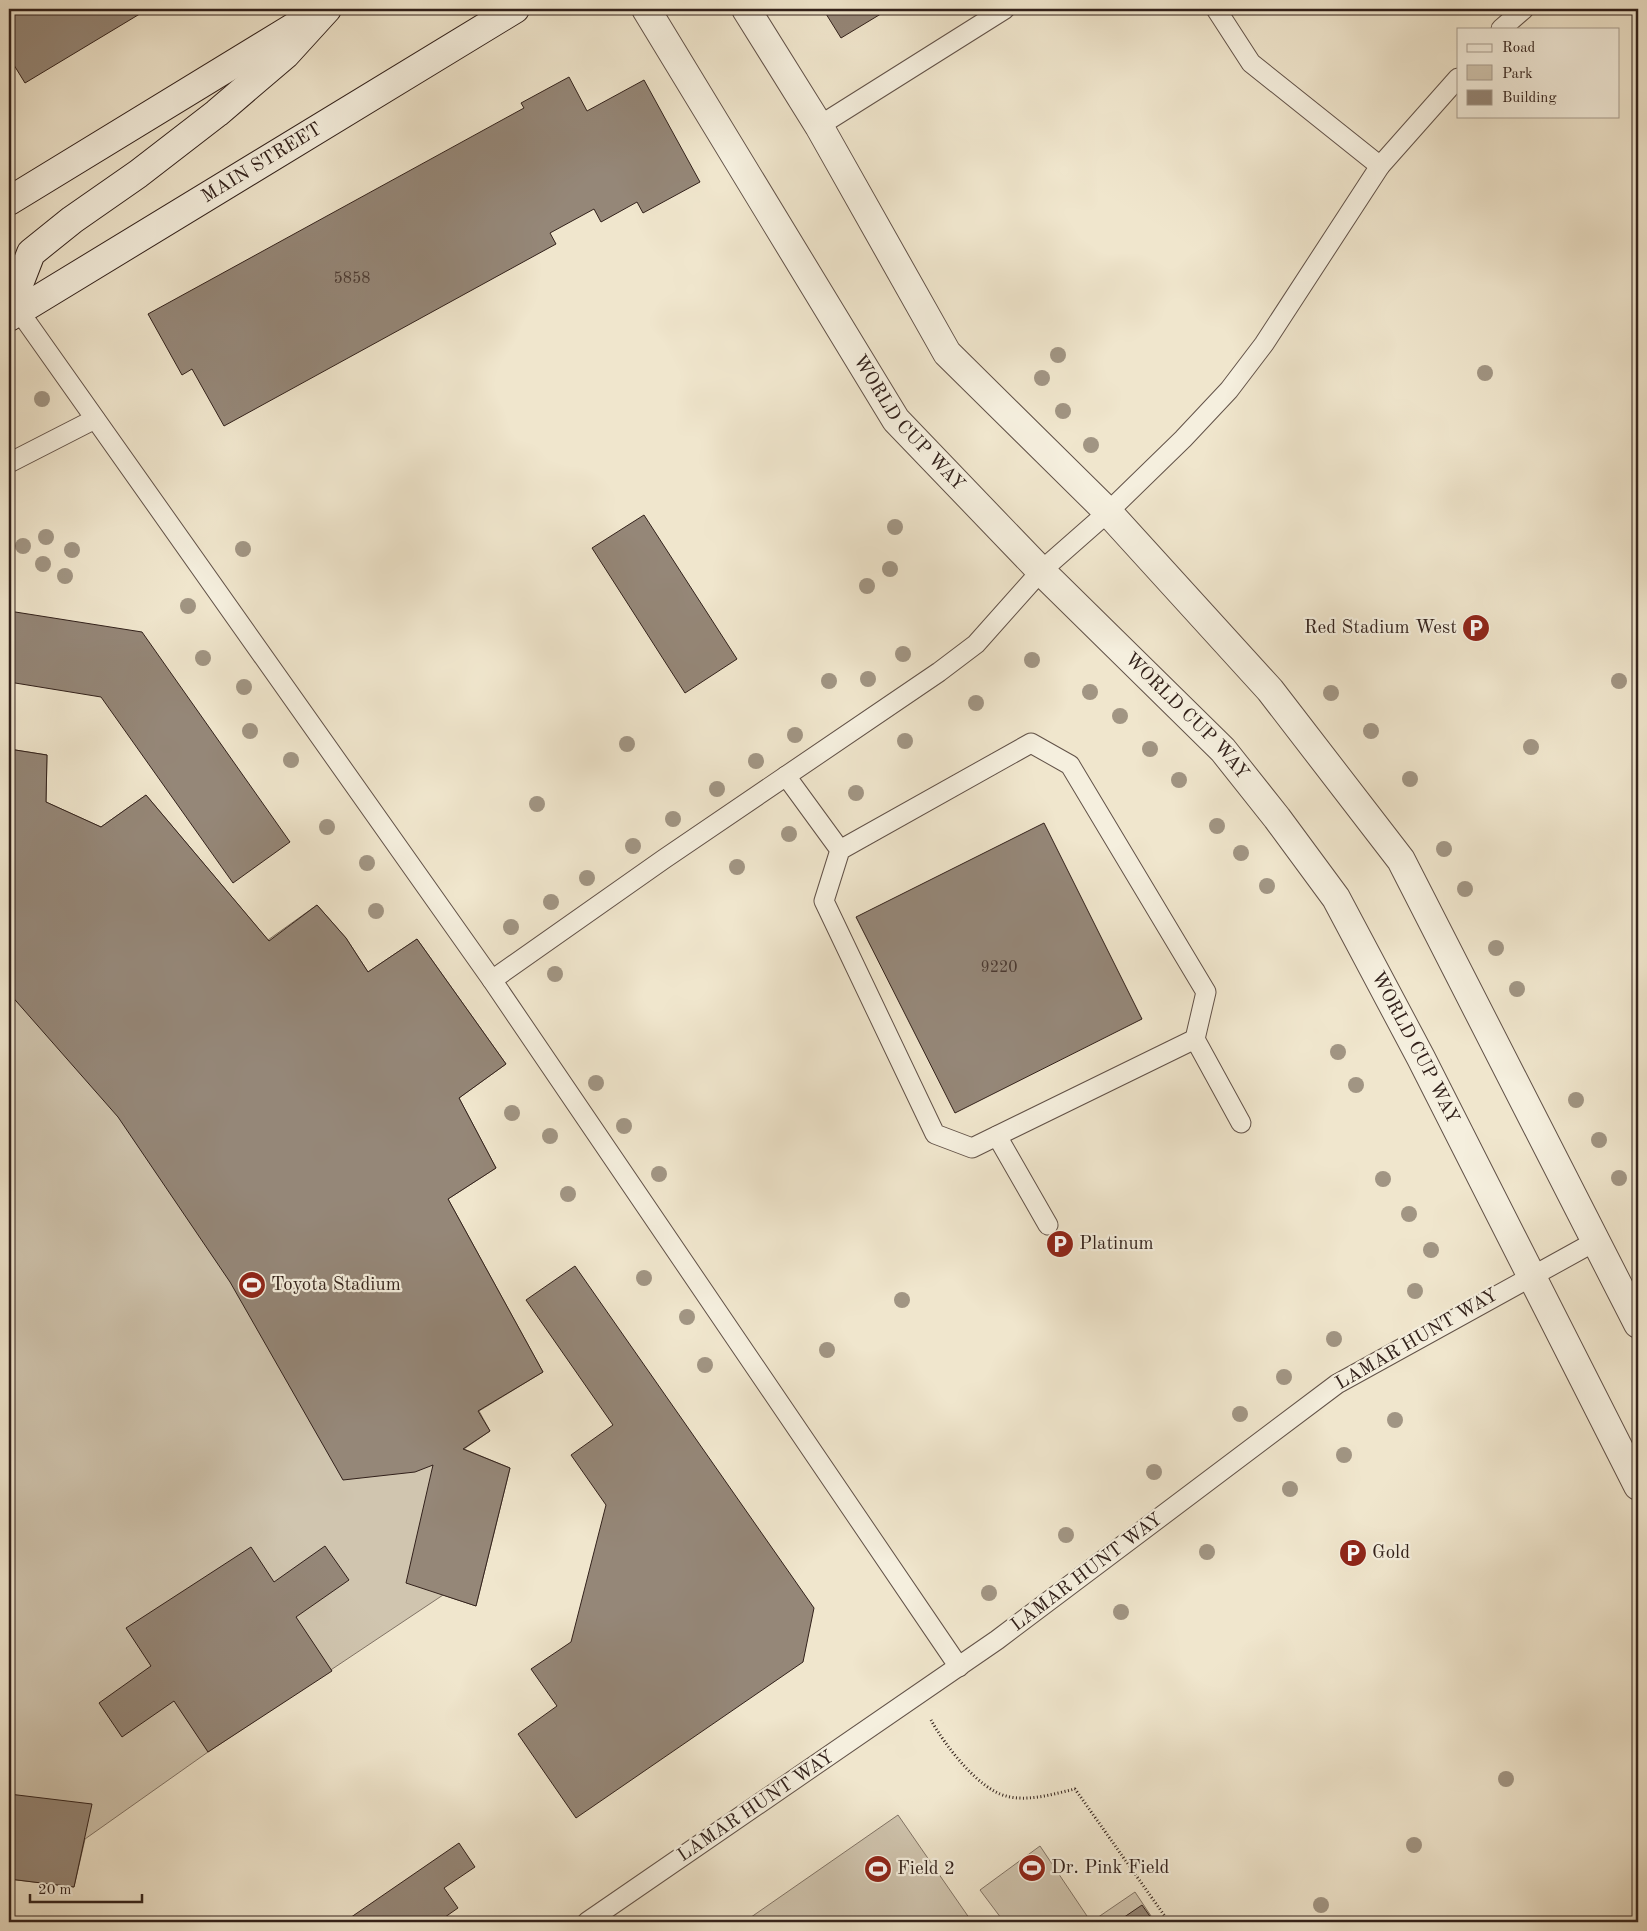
<svg xmlns="http://www.w3.org/2000/svg" width="1647" height="1931" viewBox="0 0 1647 1931" font-family="'Old Standard TT',serif">
  <rect width="100%" height="100%" fill="#f0e6cd"/>
  <filter id="stains"><feTurbulence type="fractalNoise" baseFrequency=".004" numOctaves="4"/><feColorMatrix values="0 0 0 0 .2 0 0 0 0 .09 0 0 0 0 .02 0 0 0 .5 -.17"/></filter>
  <radialGradient id="worn" r=".72"><stop offset=".6" stop-color="#630" stop-opacity="0"/><stop offset="1" stop-color="#630" stop-opacity=".3"/></radialGradient>
  <g fill="#d0c5af" stroke="#817365">
    <path d="M9,749L47,755L46,802L101,827L146,795L268,940L317,905L346,938L368,972L417,939L506,1064L459,1098L496,1168L448,1199L543,1372L479,1411L490,1431L464,1449L510,1468L476,1606L443,1595L208,1752L85,1839L74,1887L9,1879Z"/>
    <path d="M898,1815L972,1922H744Z"/>
    <path d="M1040,1846L1091,1922L1135,1892L1155,1922H1004L980,1890Z"/>
  </g>
  <g fill="#958778" stroke="#32211b">
    <path d="M9,9H148L25,83L9,57Z"/>
    <path d="M823,9H889L841,38Z"/>
    <path d="M569,77L587,111L644,80L700,182L643,213L637,202L601,222L594,209L550,233L556,244L224,426L192,369L182,375L148,314L524,108L521,103Z"/>
    <path d="M644,515L737,659L685,693L592,548Z"/>
    <path d="M9,611L142,632L290,842L233,883L101,697L9,682Z"/>
    <path d="M9,749L47,755L46,802L101,827L146,795L269,941L317,905L346,938L368,972L417,939L506,1064L459,1098L496,1168L448,1199L543,1372L478,1411L490,1431L463,1449L510,1468L476,1606L406,1583L433,1465L415,1472L343,1480L230,1282L118,1117L9,993Z"/>
    <path d="M1044,823L1142,1019L955,1113L856,917Z"/>
    <path d="M575,1266L814,1608L803,1662L576,1818L518,1734L557,1706L531,1669L571,1642L606,1505L571,1455L613,1425L526,1300Z"/>
    <path d="M325,1546L349,1580L296,1617L332,1671L208,1752L174,1701L122,1737L99,1703L151,1666L126,1628L251,1547L274,1582Z"/>
    <path d="M9,1794L92,1804L74,1887L9,1879Z"/>
    <path d="M459,1843L475,1867L444,1888L458,1908L438,1922H344Z"/>
    <path d="M1142,1905L1154,1922H1117Z"/>
  </g>
  <g fill="none" stroke-linecap="round" stroke-linejoin="round">
    <g stroke="#625248" stroke-width="21">
      <g id="service">
        <path d="M1216,9L1251,63L1380,166"/>
        <path d="M1501,29L1524,9"/>
        <path d="M819,126L1005,9"/>
        <path d="M19,311L492,980L959,1667"/>
        <path d="M9,463L95,419"/>
        <path d="M786,776L840,850L1031,743L1070,765L1206,992L1195,1039L972,1148L935,1134L824,901L840,850"/>
        <path d="M492,980L664,859L939,672L976,644L1041,571L1108,512L1183,439L1229,390L1264,344L1380,166L1458,78"/>
        <path d="M1195,1039L1241,1123"/>
        <path d="M997,1136L1048,1225"/>
        <path d="M587,1922L997,1640L1337,1384L1596,1241"/>
      </g>
    </g>
    <g stroke="#625248" stroke-width="30">
      <g id="minor">
        <path id="s1" d="M646,9L896,420L1041,571L1223,750L1277,818L1336,898L1421,1058L1638,1486"/>
        <path d="M746,9L819,126L947,353L1108,512L1270,690L1401,860L1638,1324"/>
      </g>
    </g>
    <g stroke="#32211b" stroke-width="30">
      <g id="secondary">
        <path d="M9,201L307,19"/>
        <path d="M19,311V284L31,253L72,220L138,174L217,113L286,54L327,9"/>
        <path id="s2" d="M9,317L515,9"/>
      </g>
    </g>
    <path stroke="#32211b" stroke-width="3" stroke-dasharray="1 2.5" stroke-linecap="butt" d="M931,1720C944,1744 978,1789 1006,1796C1027,1802 1054,1794 1075,1789L1169,1922"/>
    <use href="#service" stroke="#f5efde" stroke-width="19"/>
    <use href="#minor" stroke="#f5efde" stroke-width="28"/>
    <use href="#secondary" stroke="#f5efde" stroke-width="28"/>
  </g>
  <g fill="#a19583">
    <circle cx="1058" cy="355" r="8"/>
    <circle cx="1485" cy="373" r="8"/>
    <circle cx="1042" cy="378" r="8"/>
    <circle cx="42" cy="399" r="8"/>
    <circle cx="1063" cy="411" r="8"/>
    <circle cx="1091" cy="445" r="8"/>
    <circle cx="895" cy="527" r="8"/>
    <circle cx="46" cy="537" r="8"/>
    <circle cx="23" cy="546" r="8"/>
    <circle cx="243" cy="549" r="8"/>
    <circle cx="72" cy="550" r="8"/>
    <circle cx="43" cy="564" r="8"/>
    <circle cx="890" cy="569" r="8"/>
    <circle cx="65" cy="576" r="8"/>
    <circle cx="867" cy="586" r="8"/>
    <circle cx="188" cy="606" r="8"/>
    <circle cx="903" cy="654" r="8"/>
    <circle cx="203" cy="658" r="8"/>
    <circle cx="1032" cy="660" r="8"/>
    <circle cx="868" cy="679" r="8"/>
    <circle cx="829" cy="681" r="8"/>
    <circle cx="1619" cy="681" r="8"/>
    <circle cx="244" cy="687" r="8"/>
    <circle cx="1090" cy="692" r="8"/>
    <circle cx="1331" cy="693" r="8"/>
    <circle cx="976" cy="703" r="8"/>
    <circle cx="1120" cy="716" r="8"/>
    <circle cx="250" cy="731" r="8"/>
    <circle cx="1371" cy="731" r="8"/>
    <circle cx="795" cy="735" r="8"/>
    <circle cx="905" cy="741" r="8"/>
    <circle cx="627" cy="744" r="8"/>
    <circle cx="1531" cy="747" r="8"/>
    <circle cx="1150" cy="749" r="8"/>
    <circle cx="291" cy="760" r="8"/>
    <circle cx="756" cy="761" r="8"/>
    <circle cx="1410" cy="779" r="8"/>
    <circle cx="1179" cy="780" r="8"/>
    <circle cx="717" cy="789" r="8"/>
    <circle cx="856" cy="793" r="8"/>
    <circle cx="537" cy="804" r="8"/>
    <circle cx="673" cy="819" r="8"/>
    <circle cx="1217" cy="826" r="8"/>
    <circle cx="327" cy="827" r="8"/>
    <circle cx="789" cy="834" r="8"/>
    <circle cx="633" cy="846" r="8"/>
    <circle cx="1444" cy="849" r="8"/>
    <circle cx="1241" cy="853" r="8"/>
    <circle cx="367" cy="863" r="8"/>
    <circle cx="737" cy="867" r="8"/>
    <circle cx="587" cy="878" r="8"/>
    <circle cx="1267" cy="886" r="8"/>
    <circle cx="1465" cy="889" r="8"/>
    <circle cx="551" cy="902" r="8"/>
    <circle cx="376" cy="911" r="8"/>
    <circle cx="511" cy="927" r="8"/>
    <circle cx="1496" cy="948" r="8"/>
    <circle cx="555" cy="974" r="8"/>
    <circle cx="1517" cy="989" r="8"/>
    <circle cx="1338" cy="1052" r="8"/>
    <circle cx="596" cy="1083" r="8"/>
    <circle cx="1356" cy="1085" r="8"/>
    <circle cx="1576" cy="1100" r="8"/>
    <circle cx="512" cy="1113" r="8"/>
    <circle cx="624" cy="1126" r="8"/>
    <circle cx="550" cy="1136" r="8"/>
    <circle cx="1599" cy="1140" r="8"/>
    <circle cx="659" cy="1174" r="8"/>
    <circle cx="1619" cy="1178" r="8"/>
    <circle cx="1383" cy="1179" r="8"/>
    <circle cx="568" cy="1194" r="8"/>
    <circle cx="1409" cy="1214" r="8"/>
    <circle cx="1431" cy="1250" r="8"/>
    <circle cx="644" cy="1278" r="8"/>
    <circle cx="1415" cy="1291" r="8"/>
    <circle cx="902" cy="1300" r="8"/>
    <circle cx="687" cy="1317" r="8"/>
    <circle cx="1334" cy="1339" r="8"/>
    <circle cx="827" cy="1350" r="8"/>
    <circle cx="705" cy="1365" r="8"/>
    <circle cx="1284" cy="1377" r="8"/>
    <circle cx="1240" cy="1414" r="8"/>
    <circle cx="1395" cy="1420" r="8"/>
    <circle cx="1344" cy="1455" r="8"/>
    <circle cx="1154" cy="1472" r="8"/>
    <circle cx="1290" cy="1489" r="8"/>
    <circle cx="1066" cy="1535" r="8"/>
    <circle cx="1207" cy="1552" r="8"/>
    <circle cx="989" cy="1593" r="8"/>
    <circle cx="1121" cy="1612" r="8"/>
    <circle cx="1506" cy="1779" r="8"/>
    <circle cx="1414" cy="1845" r="8"/>
    <circle cx="1321" cy="1905" r="8"/>
  </g>
  <defs>
    <g id="parking-disc" transform="scale(1.4375)"><circle r="9.5" fill="#8f2418" stroke="#f5efde"/><path d="M-3.5-5.5H1a3.5 3.5 0 0 1 0 7H-1V5.5H-3.5ZM-1-3.4V-.6H.8a1.4 1.4 0 0 0 0-2.8Z" fill="#fff"/></g>
    <g id="stadium-disc" transform="scale(1.4375)"><circle r="9.5" fill="#8f2418" stroke="#f5efde"/><path d="M0-5a6.5 5 0 1 0 0 10a6.5 5 0 1 0 0-10ZM-3.5-1.8h7v3.6h-7Z" fill="#fff"/></g>
  </defs>
  <g fill-rule="evenodd">
    <use href="#parking-disc" x="1476" y="628"/>
    <use href="#parking-disc" x="1060" y="1244"/>
    <use href="#stadium-disc" x="252" y="1285"/>
    <use href="#parking-disc" x="1353" y="1553"/>
    <use href="#stadium-disc" x="1032" y="1868"/>
    <use href="#stadium-disc" x="878" y="1869"/>
  </g>
  <g text-anchor="middle" dominant-baseline="central" stroke-width="4.5" stroke-linejoin="round" paint-order="stroke">
    <g font-size="16" fill="#4b3a32">
      <text x="352" y="279">5858</text>
      <text x="999" y="968">9220</text>
    </g>
    <g font-size="19" fill="#32211b" stroke="#f5efde">
      <text stroke="none"><textPath href="#s2" startOffset="296">MAIN STREET</textPath></text>
      <text stroke="none"><textPath href="#s1" startOffset="491">WORLD CUP WAY</textPath></text>
      <text stroke="none"><textPath href="#s1" startOffset="896">WORLD CUP WAY</textPath></text>
      <text stroke="none"><textPath href="#s1" startOffset="1301">WORLD CUP WAY</textPath></text>
      <text transform="translate(1417 1340) rotate(-30)">LAMAR HUNT WAY</text>
      <text transform="translate(1087 1573) rotate(-37)">LAMAR HUNT WAY</text>
      <text transform="translate(756 1807) rotate(-34)">LAMAR HUNT WAY</text>
    </g>
    <g font-size="19" fill="#32211b" stroke="#f5efde" text-anchor="start">
      <text x="1457" y="628" text-anchor="end">Red Stadium West</text>
      <text x="1079" y="1244">Platinum</text>
      <text x="271" y="1285">Toyota Stadium</text>
      <text x="1372" y="1553">Gold</text>
      <text x="1051" y="1868">Dr. Pink Field</text>
      <text x="897" y="1869">Field 2</text>
    </g>
  </g>
  <rect width="1647" height="1931" fill="none" stroke="#f0e6cd" stroke-width="30"/>
  <rect x="10" y="10" width="1627" height="1911" fill="none" stroke="#32211b" stroke-width="2.5"/>
  <rect x="15" y="15" width="1617" height="1901" fill="none" stroke="#32211b"/>
  <rect x="1457" y="28" width="162" height="90" fill="#f5efde" stroke="#a79d90"/>
  <rect x="1467" y="44" width="25" height="8" fill="#f5efde" stroke="#a79d90"/>
  <text x="1502" y="52" font-size="15" fill="#32211b">Road</text>
  <rect x="1467" y="65" width="25" height="15" fill="#d0c5af" stroke="#a79d90"/>
  <text x="1502" y="78" font-size="15" fill="#32211b">Park</text>
  <rect x="1467" y="90" width="25" height="15" fill="#958778" stroke="#a79d90"/>
  <text x="1502" y="102" font-size="15" fill="#32211b">Building</text>
  <path d="M30 1894v8h112v-8" fill="none" stroke="#32211b" stroke-width="2.5"/>
  <text x="38" y="1894" font-size="15" fill="#32211b" stroke="#f5efde" stroke-width="4" paint-order="stroke">20 m</text>
  <rect width="100%" height="100%" filter="url(#stains)"/>
  <rect width="100%" height="100%" fill="url(#worn)"/>
</svg>
